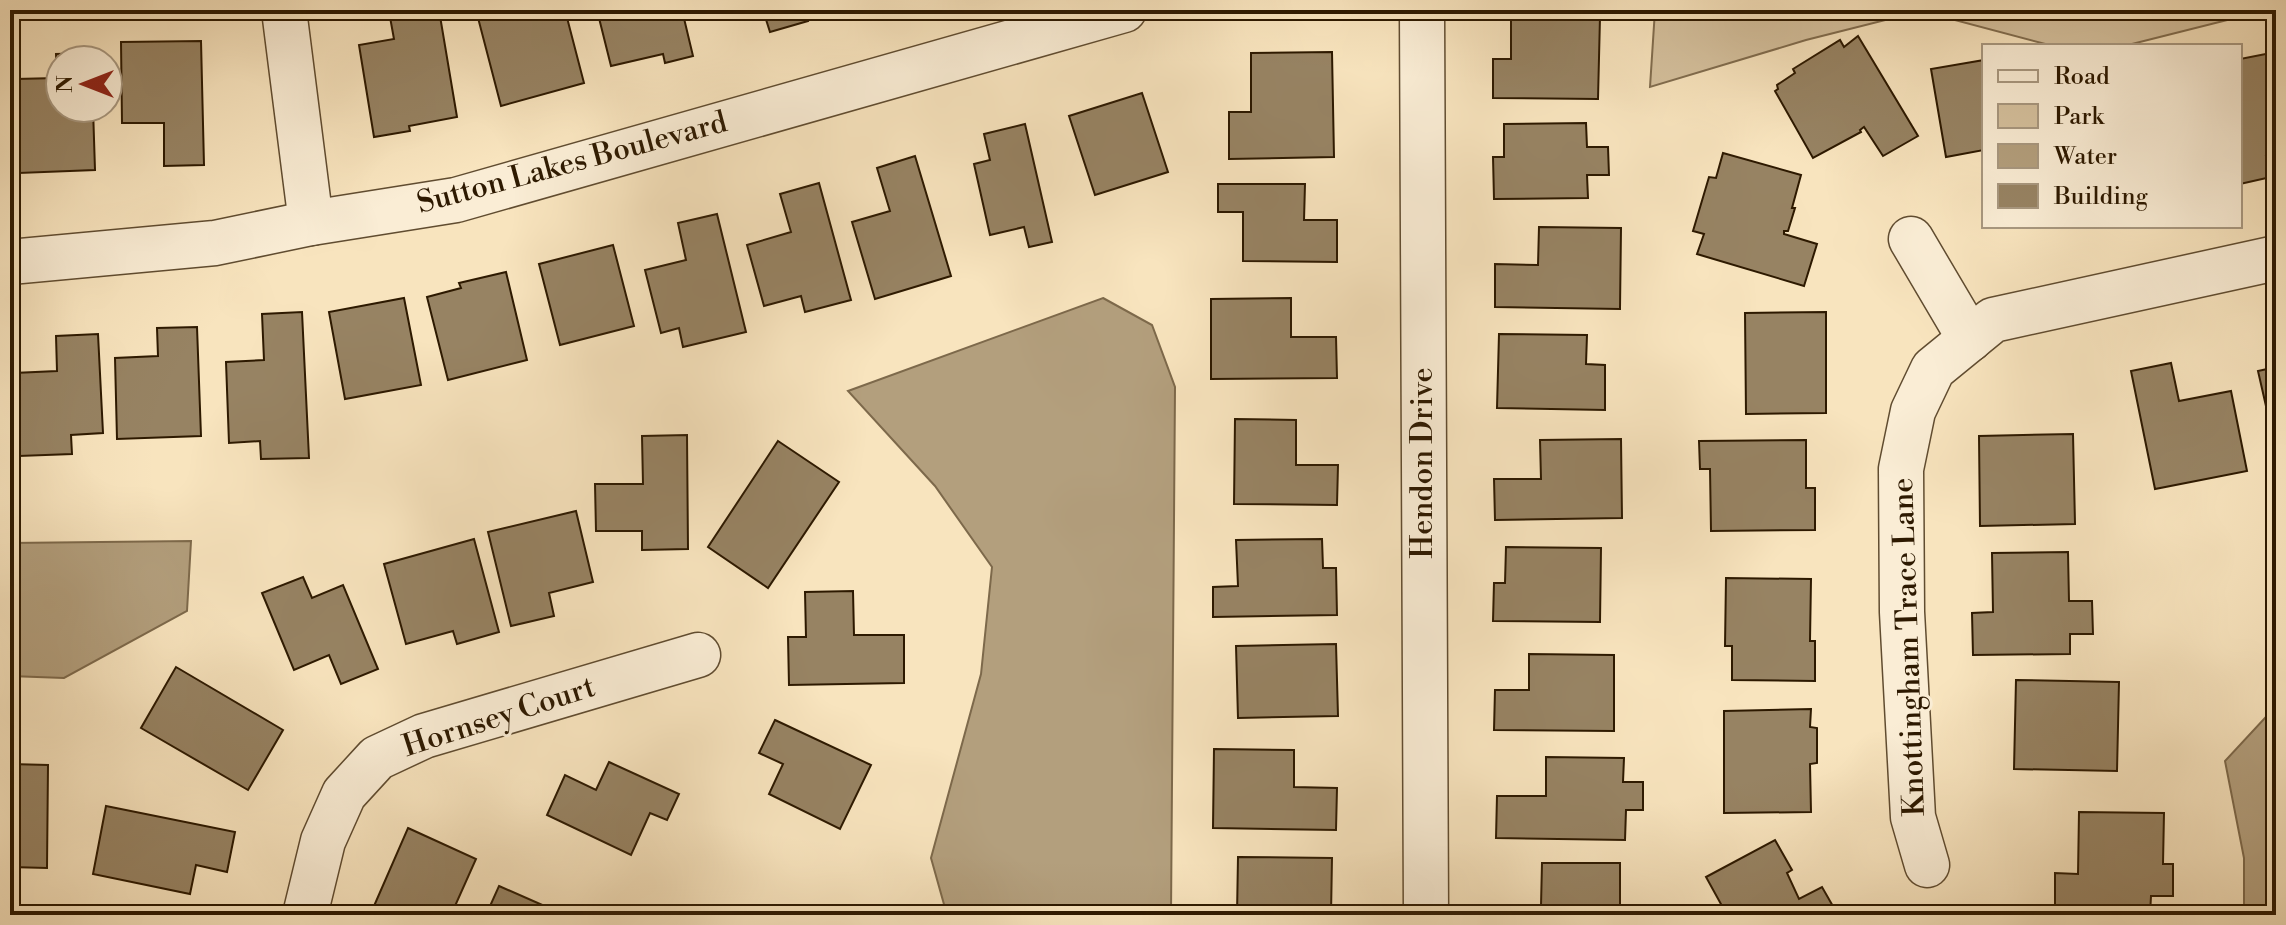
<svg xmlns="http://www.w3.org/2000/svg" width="2286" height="925" viewBox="0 0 2286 925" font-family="'Libre Bodoni',serif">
  <rect width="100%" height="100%" fill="#f8e4be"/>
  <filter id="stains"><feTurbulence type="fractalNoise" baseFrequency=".0025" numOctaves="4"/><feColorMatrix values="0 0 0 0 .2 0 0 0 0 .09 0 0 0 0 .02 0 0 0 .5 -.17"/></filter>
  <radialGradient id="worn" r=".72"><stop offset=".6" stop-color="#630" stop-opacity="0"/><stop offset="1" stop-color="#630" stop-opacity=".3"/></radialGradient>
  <path fill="#d5c19e" stroke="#816d4f" stroke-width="2" d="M1655,10H2267L2124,46H2053L1921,11L1806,40L1650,87Z"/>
  <g fill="#b39f7d" stroke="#7d694b" stroke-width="2">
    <path d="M1103,298L1152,325L1175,387L1171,915H947L931,858L981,674L992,567L935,486L848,391Z"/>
    <path d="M191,541L187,611L64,678L10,676V543Z"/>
    <path d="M2276,706V915H2244V858L2225,761Z"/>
  </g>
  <g fill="#978363" stroke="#2d1900" stroke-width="2">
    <path d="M433,10H439L457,117L409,126L410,131L374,137L359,45L394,39L390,17Z"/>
    <path d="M491,10H538L540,17L565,10L584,83L501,106L477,14Z"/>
    <path d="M597,10H682L693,56L665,63L663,54L611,66Z"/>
    <path d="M763,10H805L808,21L770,32Z"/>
    <path d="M1511,16L1600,17L1598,99L1493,98V59H1511Z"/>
    <path d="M1858,36L1918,136L1883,156L1864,127L1860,130L1861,132L1813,158L1775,91L1778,89L1777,85L1795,73L1793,69L1840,40L1844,47Z"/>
    <path d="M201,41L204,165L164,166V123H122L121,42Z"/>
    <path d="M1332,52L1334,157L1229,159V112H1251V53Z"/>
    <path d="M2276,52V154L2266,156L2271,177L2240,184V59Z"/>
    <path d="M91,53V60H60V108H93L95,170L19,173L16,79L57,78L56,54Z"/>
    <path d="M1984,60V150L1946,157L1931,69Z"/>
    <path d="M1142,93L1168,172L1095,195L1069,116Z"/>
    <path d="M1586,123L1587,147H1608L1609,175H1587L1588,198L1494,199L1493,157H1504V124Z"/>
    <path d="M1025,124L1052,242L1029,247L1024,227L990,235L974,164L990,160L984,134Z"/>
    <path d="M1723,153L1801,175L1792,208H1795L1788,231H1784V234L1817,244L1804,286L1697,254L1704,234L1693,231L1709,177L1716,178Z"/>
    <path d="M915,156L951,276L875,299L852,222L890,211L877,168Z"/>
    <path d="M819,183L851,300L805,312L801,296L764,306L747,245L791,232L780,194Z"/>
    <path d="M1218,184H1305L1304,220H1337V262L1243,261V212H1218Z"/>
    <path d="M717,214L746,332L683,347L679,328L661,333L645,270L686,260L678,223Z"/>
    <path d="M1539,227L1621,228L1620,309L1495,307V264L1538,265Z"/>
    <path d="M613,245L634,326L560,345L539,264Z"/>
    <path d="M506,272L527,360L448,380L427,297L461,288L459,283Z"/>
    <path d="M404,298L421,385L345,399L329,312Z"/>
    <path d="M1291,298V337H1336L1337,378L1211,379V299Z"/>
    <path d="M302,312L309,458L261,459L260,441L229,443L226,362L264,360L262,314Z"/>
    <path d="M1826,312V413L1746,414L1745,313Z"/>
    <path d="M197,327L201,436L117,439L115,358L158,356L157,328Z"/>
    <path d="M98,334L103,433L71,435L72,454L19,456L14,373L57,371L56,336Z"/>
    <path d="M1499,334L1587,335L1586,364L1605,365V410L1497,408Z"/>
    <path d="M2171,363L2179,401L2231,391L2247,471L2155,489L2131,371Z"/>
    <path d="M2276,367V450L2258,371Z"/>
    <path d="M1235,419L1296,420V465H1338L1337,505L1234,504Z"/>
    <path d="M2073,434L2075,524L1980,526L1979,436Z"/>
    <path d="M687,435L688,549L642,550V531H596L595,484H643L642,436Z"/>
    <path d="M1621,439L1622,518L1495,520L1494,479H1541L1540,440Z"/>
    <path d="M1806,440V488H1815V530L1711,531L1710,469H1700L1699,441Z"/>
    <path d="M778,441L839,482L768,588L708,547Z"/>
    <path d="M576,511L593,582L549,593L554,616L511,626L488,532Z"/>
    <path d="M474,539L499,632L457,644L453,631L406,644L384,564Z"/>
    <path d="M1322,539L1323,568H1336L1337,615L1213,617V587L1238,586L1236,540Z"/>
    <path d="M1506,547L1601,548L1600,622L1493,621L1494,583H1505Z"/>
    <path d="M2068,552L2069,601H2092L2093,634H2070V654L1973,655L1972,613L1993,612L1992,553Z"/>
    <path d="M303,577L312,598L343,585L378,669L341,684L329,655L294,670L262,593Z"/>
    <path d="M1726,578L1811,579L1810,641H1815V681L1732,680V646H1725Z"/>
    <path d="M853,591L854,635H904V683L789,685L788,637H806L805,592Z"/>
    <path d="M1336,644L1338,716L1238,718L1236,646Z"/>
    <path d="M1529,654L1614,655V731L1494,730L1495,690H1529Z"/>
    <path d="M176,667L283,730L248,790L141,728Z"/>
    <path d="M2016,680L2119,682L2117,771L2014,769Z"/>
    <path d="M1811,709L1810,727L1817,728V763L1810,764L1811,812L1724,813V711Z"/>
    <path d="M775,720L871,765L840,829L769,794L783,764L759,753Z"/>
    <path d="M1214,749L1294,750V787L1337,788L1336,830L1213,828Z"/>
    <path d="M1546,757L1624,758L1623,782H1643V810H1626L1625,840L1496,838L1497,796H1546Z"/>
    <path d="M609,762L679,794L667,820L650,813L631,855L547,815L565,775L596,790Z"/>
    <path d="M10,764L48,765L47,868L10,867Z"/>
    <path d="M106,806L235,832L227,872L196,865L190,894L93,874Z"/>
    <path d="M2079,812L2164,813L2163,864H2173V896H2151L2150,915L2055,914V873L2078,874Z"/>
    <path d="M408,828L476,859L451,915H396L374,906Z"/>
    <path d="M1775,840L1792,870L1787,873L1799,899L1822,887L1838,915H1727L1706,877Z"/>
    <path d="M1238,857L1332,858L1331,915H1237Z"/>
    <path d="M1542,863H1620V915H1496L1497,906H1541Z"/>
    <path d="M499,886L565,915H486Z"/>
  </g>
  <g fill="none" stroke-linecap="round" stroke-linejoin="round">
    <g stroke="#604c30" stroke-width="47">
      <g id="minor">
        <path d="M284,10L311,223"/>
        <path d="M1422,10L1426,915"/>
        <path d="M1911,239L1970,339"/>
        <path d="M10,262L215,243L311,223L456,200L1124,10"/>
        <path d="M1927,865L1913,817L1902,612L1901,469L1913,411L1933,369L1993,320L2276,258"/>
        <path d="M305,915L323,841L344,794L377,758L424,736L698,655"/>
      </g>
    </g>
    <use href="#minor" stroke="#faedd5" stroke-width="44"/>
  </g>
  <g text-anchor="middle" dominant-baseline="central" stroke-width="6" stroke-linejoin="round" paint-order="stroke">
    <g font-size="30" fill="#2d1900" stroke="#faedd5">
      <text transform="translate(572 163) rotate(-15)">Sutton Lakes Boulevard</text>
      <text transform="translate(1423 463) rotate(-90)">Hendon Drive</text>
      <text transform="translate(1909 647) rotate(-92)">Knottingham Trace Lane</text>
      <text transform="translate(499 717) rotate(-18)">Hornsey Court</text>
    </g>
  </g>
  <rect width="2286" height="925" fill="none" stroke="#f8e4be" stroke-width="40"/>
  <rect x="12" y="12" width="2262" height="901" fill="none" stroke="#2d1900" stroke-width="4"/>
  <rect x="20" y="20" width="2246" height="885" fill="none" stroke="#2d1900" stroke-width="2"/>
  <rect x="1982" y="44" width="260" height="184" fill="#faedd5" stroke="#a89880" stroke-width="2"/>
  <rect x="1998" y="70" width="40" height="12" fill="#faedd5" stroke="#a89880" stroke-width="2"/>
  <text x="2054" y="84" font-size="24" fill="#2d1900">Road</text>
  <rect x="1998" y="104" width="40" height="24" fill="#d5c19e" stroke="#a89880" stroke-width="2"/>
  <text x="2054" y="124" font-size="24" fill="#2d1900">Park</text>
  <rect x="1998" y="144" width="40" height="24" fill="#b39f7d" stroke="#a89880" stroke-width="2"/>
  <text x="2054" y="164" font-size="24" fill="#2d1900">Water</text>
  <rect x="1998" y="184" width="40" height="24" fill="#978363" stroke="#a89880" stroke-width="2"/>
  <text x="2054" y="204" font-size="24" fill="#2d1900">Building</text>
  <g transform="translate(84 84) rotate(270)"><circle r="38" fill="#faedd5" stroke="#a89880" stroke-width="2"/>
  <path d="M0-6L14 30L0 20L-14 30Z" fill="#8f2418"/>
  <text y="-12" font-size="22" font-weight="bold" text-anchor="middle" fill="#2d1900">N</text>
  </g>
  <rect width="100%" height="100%" filter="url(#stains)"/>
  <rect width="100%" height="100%" fill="url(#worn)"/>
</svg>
